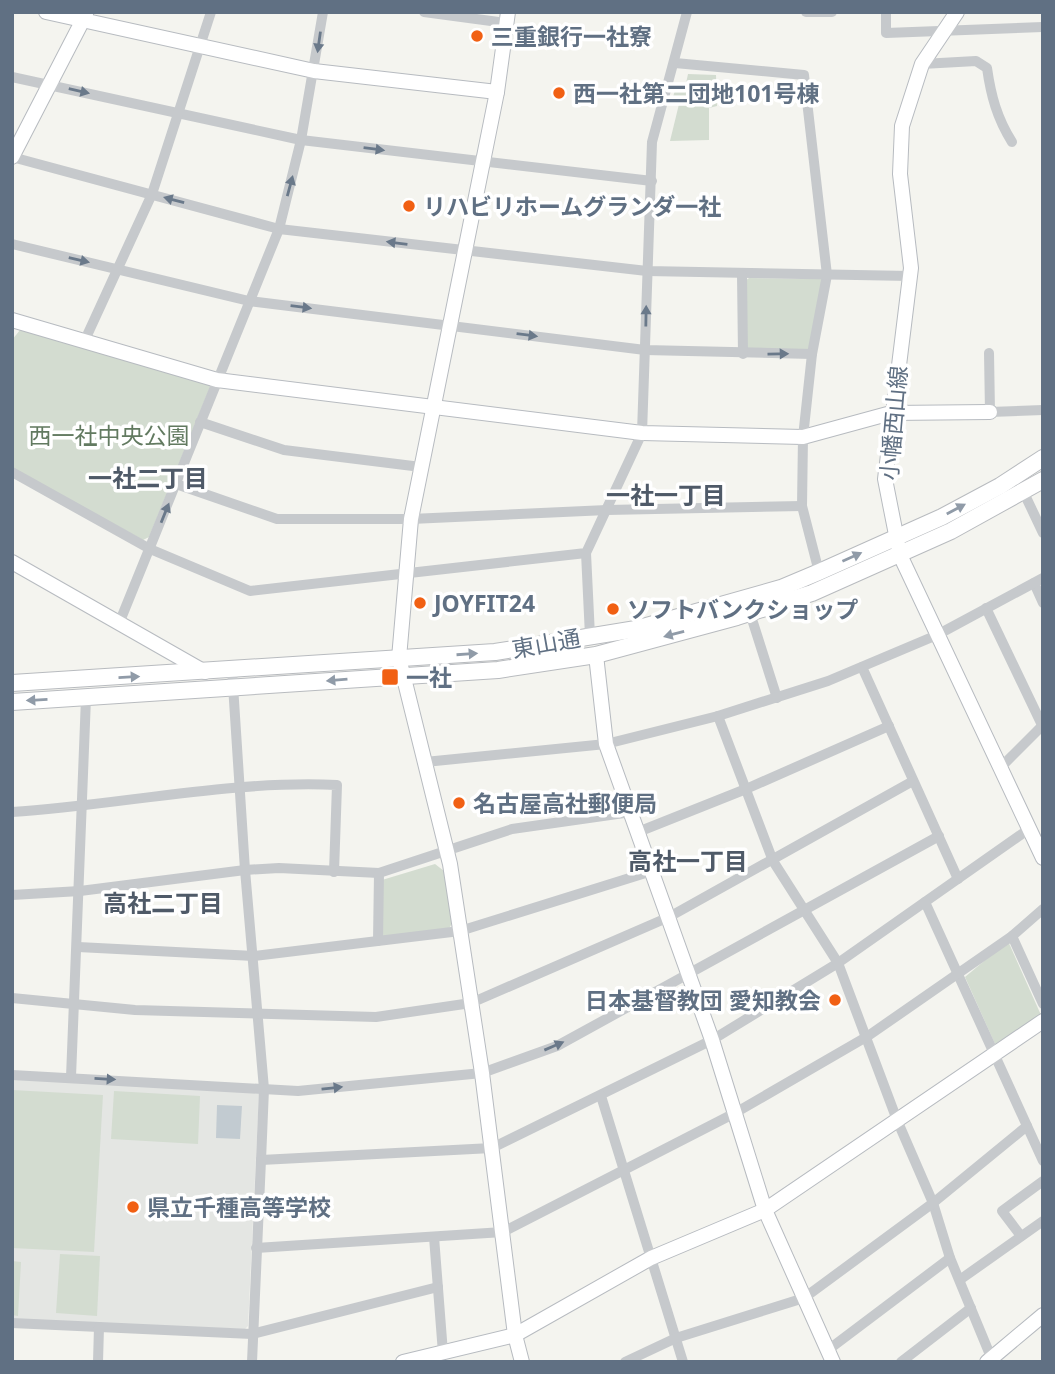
<svg xmlns="http://www.w3.org/2000/svg" width="1055" height="1374" viewBox="0 0 1055 1374" font-family="'Noto Sans','Noto Sans JP',sans-serif">
  <rect width="100%" height="100%" fill="#f4f4ef"/>
  <path fill="#e4e6e3" d="M12,1079L259,1093L248,1326L245,1329L12,1320Z"/>
  <g fill="#d3dcd0">
    <path d="M688,74L716,75L717,106L709,108V140L670,141L680,100L673,97L676,87L685,88Z"/>
    <path d="M749,278L822,279L811,350L746,348L745,281Z"/>
    <path d="M20,330L209,383L210,387L149,537L143,540L12,468V340Z"/>
    <path d="M435,864L444,871L452,923L449,929L383,937L382,880Z"/>
    <path d="M1008,941L1041,1015L995,1044L965,977Z"/>
    <path d="M12,1090L103,1095L94,1252L12,1248Z"/>
    <path d="M114,1091L200,1096L198,1144L111,1139Z"/>
    <path d="M60,1254L100,1256L97,1316L56,1313Z"/>
    <path d="M12,1261L21,1262L18,1316L12,1315Z"/>
  </g>
  <path fill="#c2cbd1" d="M217,1105L242,1106L240,1139L216,1138Z"/>
  <g fill="none" stroke-linecap="round" stroke-linejoin="round">
    <g stroke="#b7bbc0" stroke-width="16">
      <g id="secondary">
        <path d="M46,12L314,71L497,92"/>
        <path d="M508,12L497,92L411,519L399,658L450,864L482,1073L515,1335L522,1362"/>
        <path d="M957,12L922,64L902,126L900,174L911,268L885,479L900,555L1043,858"/>
        <path d="M12,157L86,14"/>
        <path d="M12,320L217,380L642,433L803,437L891,413L990,412"/>
        <path d="M12,562L205,672"/>
        <path d="M596,655L606,744L712,1040L765,1210L833,1362"/>
        <path d="M403,1362L515,1335L651,1258L765,1210L1043,1021"/>
        <path d="M987,1362L1043,1315"/>
      </g>
    </g>
    <g stroke="#b8bbbf" stroke-width="18">
      <g id="primary">
        <path d="M12,683L495,652L636,629L781,588L819,572L942,517L1000,486L1043,458"/>
        <path d="M12,702L498,670L596,655L737,617L812,593L951,531L1043,480"/>
      </g>
    </g>
    <g stroke="#c6c9cc" stroke-width="10">
      <path d="M424,12L506,23"/>
      <path d="M806,12H832"/>
      <path d="M886,12V33L1043,27"/>
      <path d="M675,63L804,75L827,275L812,354L803,437L802,506L819,572"/>
      <path d="M922,64L976,61L987,68C991,96 997,118 1012,142"/>
      <path d="M12,77L301,140L652,181"/>
      <path d="M12,157L279,229L647,271L910,276"/>
      <path d="M12,244L249,301L645,350L812,354"/>
      <path d="M742,275L743,354"/>
      <path d="M84,342L152,194L211,12"/>
      <path d="M989,353L990,412L1043,410"/>
      <path d="M200,422L284,450L421,467"/>
      <path d="M12,472L150,549L250,591L586,553L642,433L652,142L687,12"/>
      <path d="M176,484L277,519H411L607,510L802,506"/>
      <path d="M1024,493L1043,533"/>
      <path d="M586,553L590,636"/>
      <path d="M1034,583L1043,603"/>
      <path d="M986,608L1042,725"/>
      <path d="M750,613L777,698"/>
      <path d="M120,621L279,229L301,140L323,12"/>
      <path d="M862,667L958,879"/>
      <path d="M232,670L245,870L264,1089L261,1160L492,1148L712,1040L838,963L1029,829"/>
      <path d="M718,716L773,861L838,963L897,1120L933,1203L950,1258L993,1362"/>
      <path d="M425,762L606,744L718,716L828,681L937,635L1043,578"/>
      <path d="M1000,768L1043,725"/>
      <path d="M12,812C120,805 229,780 337,785L334,872"/>
      <path d="M638,832L746,789L889,726"/>
      <path d="M12,895L80,891L245,870L279,868L379,873L512,829L631,812"/>
      <path d="M925,902L1043,1161"/>
      <path d="M1012,936L1043,1004"/>
      <path d="M378,941L379,873"/>
      <path d="M78,947L254,956L460,931L652,871"/>
      <path d="M12,998L135,1010L376,1017L471,1003L669,917L913,781"/>
      <path d="M12,1075L298,1091L482,1073L557,1046L939,836"/>
      <path d="M71,1077L86,698"/>
      <path d="M601,1096L683,1362"/>
      <path d="M1021,1236L1002,1211L1043,1181"/>
      <path d="M434,1237L443,1353"/>
      <path d="M256,1248L503,1232L735,1113L868,1036L1012,936L1043,909"/>
      <path d="M961,1279L1043,1221"/>
      <path d="M12,1323L252,1334L438,1287"/>
      <path d="M828,1350L950,1258"/>
      <path d="M98,1362L99,1327"/>
      <path d="M252,1362L261,1160"/>
      <path d="M625,1362L676,1338L804,1298L933,1203L1027,1126"/>
      <path d="M901,1362L971,1308"/>
    </g>
    <use href="#secondary" stroke="#fff" stroke-width="14"/>
    <use href="#primary" stroke="#fff" stroke-width="16"/>
  </g>
  <defs><path id="oneway-solid" d="M-6-.8H1V-3.2L6.5 0L1 3.2V.8H-6Z" transform="scale(1.75)"/></defs>
  <g fill="#6a798a">
    <use href="#oneway-solid" transform="translate(319 42) rotate(98)"/>
    <use href="#oneway-solid" transform="translate(79 91) rotate(13)"/>
    <use href="#oneway-solid" transform="translate(374 149) rotate(7)"/>
    <use href="#oneway-solid" transform="translate(290 186) rotate(-75)"/>
    <use href="#oneway-solid" transform="translate(174 200) rotate(-165)"/>
    <use href="#oneway-solid" transform="translate(397 243) rotate(-173)"/>
    <use href="#oneway-solid" transform="translate(79 260) rotate(13)"/>
    <use href="#oneway-solid" transform="translate(301 307) rotate(7)"/>
    <use href="#oneway-solid" transform="translate(646 316) rotate(-89)"/>
    <use href="#oneway-solid" transform="translate(527 335) rotate(7)"/>
    <use href="#oneway-solid" transform="translate(778 354) rotate(-1)"/>
    <use href="#oneway-solid" transform="translate(165 513) rotate(-68)"/>
    <use href="#oneway-solid" transform="translate(554 1046) rotate(-23)"/>
    <use href="#oneway-solid" transform="translate(105 1079) rotate(3)"/>
    <use href="#oneway-solid" transform="translate(332 1088) rotate(-6)"/>
  </g>
  <g fill="#909ba8">
    <use href="#oneway-solid" transform="translate(956 509) rotate(-28)"/>
    <use href="#oneway-solid" transform="translate(852 557) rotate(-24)"/>
    <use href="#oneway-solid" transform="translate(674 634) rotate(165)"/>
    <use href="#oneway-solid" transform="translate(467 654) rotate(-4)"/>
    <use href="#oneway-solid" transform="translate(129 677) rotate(-3)"/>
    <use href="#oneway-solid" transform="translate(337 680) rotate(175)"/>
    <use href="#oneway-solid" transform="translate(37 700) rotate(177)"/>
  </g>
  <g fill="#f16013" stroke="#fff" stroke-width="2.5">
    <circle cx="477" cy="36" r="7"/>
    <circle cx="559" cy="93" r="7"/>
    <circle cx="409" cy="206" r="7"/>
    <circle cx="420" cy="603" r="7"/>
    <circle cx="613" cy="609" r="7"/>
    <rect x="381" y="668" width="18" height="18" rx="3.5"/>
    <circle cx="459" cy="803" r="7"/>
    <circle cx="835" cy="1000" r="7"/>
    <circle cx="133" cy="1207" r="7"/>
  </g>
  <g text-anchor="middle" dominant-baseline="central" stroke-width="7" stroke-linejoin="round" paint-order="stroke">
    <g font-size="23" font-weight="bold" fill="#607083" stroke="#fff" text-anchor="start">
      <text x="491" y="36">三重銀行一社寮</text>
      <text x="573" y="93">西一社第二団地101号棟</text>
      <text x="423" y="206">リハビリホームグランダ一社</text>
      <text x="434" y="603">JOYFIT24</text>
      <text x="627" y="609">ソフトバンクショップ</text>
      <text x="406" y="677">一社</text>
      <text x="473" y="803">名古屋高社郵便局</text>
      <text x="821" y="1000" text-anchor="end">日本基督教団 愛知教会</text>
      <text x="147" y="1207">県立千種高等学校</text>
    </g>
    <g font-size="23" fill="#607083" stroke="#fff">
      <text transform="translate(893 423) rotate(-85)">小幡西山線</text>
      <text transform="translate(546 643) rotate(-10)">東山通</text>
    </g>
    <g font-size="23" fill="#627a60" stroke="#fff">
      <text x="109" y="435">西一社中央公園</text>
    </g>
    <g font-size="24" font-weight="bold" fill="#4f5a68" stroke="#fff">
      <text x="148" y="477">一社二丁目</text>
      <text x="666" y="494">一社一丁目</text>
      <text x="688" y="860">高社一丁目</text>
      <text x="163" y="902">高社二丁目</text>
    </g>
  </g>
  <rect width="1055" height="1374" fill="none" stroke="#607083" stroke-width="28"/>
</svg>
